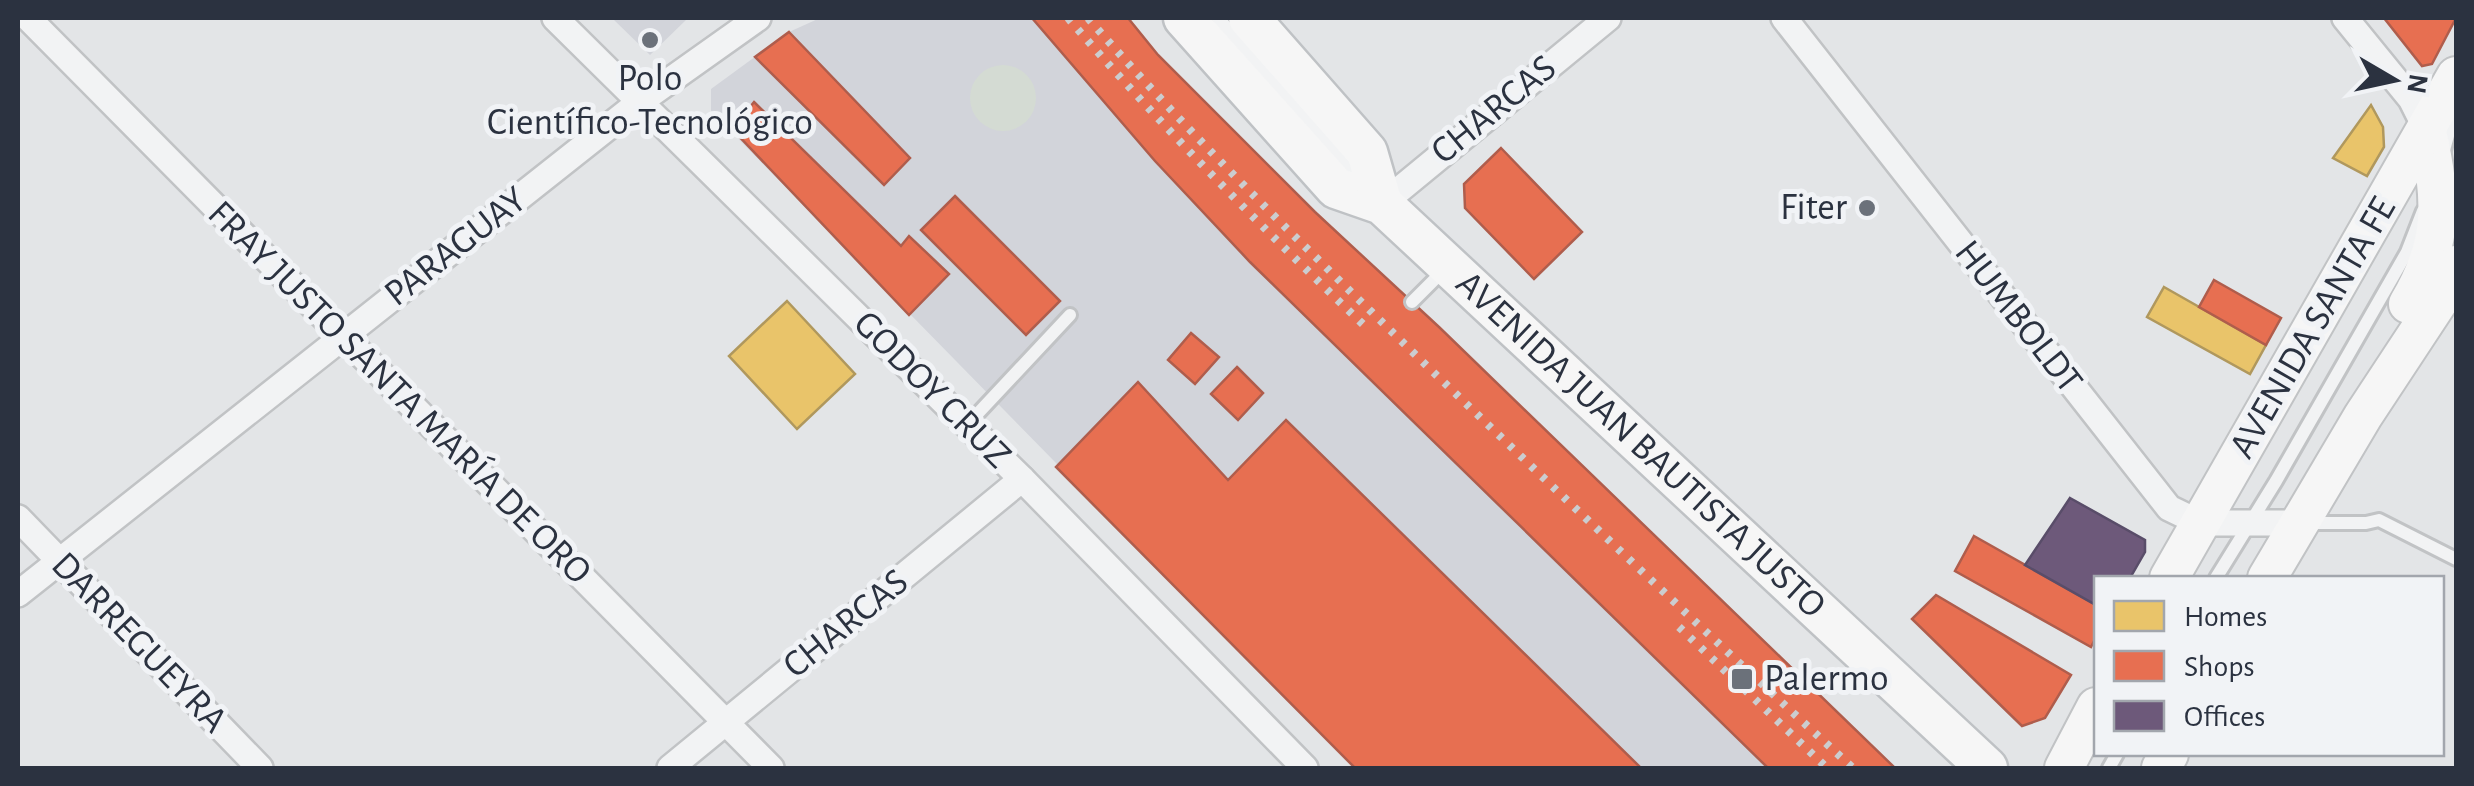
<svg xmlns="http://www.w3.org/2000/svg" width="2474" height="786" viewBox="0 0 2474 786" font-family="'Alegreya Sans',sans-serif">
  <rect width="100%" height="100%" fill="#e3e5e7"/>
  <g fill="#d2d4da">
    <path d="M612,18H688L650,55Z"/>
    <path d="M820,18H1128L1158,55L1315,212L1895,768H1355L711,111V89L789,32Z"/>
  </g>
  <circle fill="#d4dbd3" cx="1003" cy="98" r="33"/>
  <g fill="#e9c46a" stroke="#b0985d" stroke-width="2.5">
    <path d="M2371,105L2383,127L2384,147L2367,176L2333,158Z"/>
    <path d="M2164,287L2266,345L2250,374L2147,317Z"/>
    <path d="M787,301L855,374L797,429L729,356Z"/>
  </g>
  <g fill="#e76f51" stroke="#af5d4c" stroke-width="2.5">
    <path d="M1032,18H1128L1158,55L1315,212L1439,327L1895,768H1768L1250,262L1155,161Z"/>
    <path d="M2384,18H2456L2432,64L2422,66Z"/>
    <path d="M789,32L910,158L884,185L755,57Z"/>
    <path d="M754,102L901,246L909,236L949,274L909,315L732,129Z"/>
    <path d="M1501,148L1582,232L1534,279L1465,208L1464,184Z"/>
    <path d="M955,196L1060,301L1026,335L921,230Z"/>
    <path d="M2214,280L2281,318L2266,345L2199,307Z"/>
    <path d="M1191,333L1219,357L1195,384L1168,360Z"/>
    <path d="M1237,367L1263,393L1238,420L1211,394Z"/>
    <path d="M1138,382L1228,480L1286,420L1641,768H1355L1056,467Z"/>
    <path d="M1974,536L2096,605V637L2091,647L1955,571Z"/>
    <path d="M1936,595L2071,675L2045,718L2022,726L1912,619Z"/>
  </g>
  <path fill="#6d597a" stroke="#594d69" stroke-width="2.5" d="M2070,498L2145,540V552L2130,578H2096V605L2025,565Z"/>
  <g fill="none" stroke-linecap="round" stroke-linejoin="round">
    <g stroke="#c1c3c5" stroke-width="18">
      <g id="lane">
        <path d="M1218,18L1359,176"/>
        <path d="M2444,150L2456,107"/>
        <path d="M1412,302L1446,268"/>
        <path d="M967,425L1070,315"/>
        <path d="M2304,523H2366L2379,520L2456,559"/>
        <path d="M2216,578L2276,481L2407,252L2423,211"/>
        <path d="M2109,768L2117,754"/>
      </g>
    </g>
    <g stroke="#c1c3c5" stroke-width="30">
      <g id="street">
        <path d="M28,18L771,768"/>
        <path d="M555,18L1022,479L1305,768"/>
        <path d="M1784,18L2169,508L2200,523H2302"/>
        <path d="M2345,18L2411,99L2427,131"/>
        <path d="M1382,204L1608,18"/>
        <path d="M18,518L260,768"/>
        <path d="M18,594L641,101L758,18"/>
        <path d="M670,768L1022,479"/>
      </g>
    </g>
    <g stroke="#c1c3c5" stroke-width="42">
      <g id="secondary">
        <path d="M2408,304C2445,242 2442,200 2427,131"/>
        <path d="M2169,578L2456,76"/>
        <path d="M2267,578L2363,416L2444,293L2456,265"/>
        <path d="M2064,768L2096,707"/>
        <path d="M2161,768L2169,754"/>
      </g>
    </g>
    <g stroke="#bfc2c5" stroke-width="45">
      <g id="primary">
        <path id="s1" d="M1184,18L1336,188L1382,204L1987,768"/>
        <path d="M1249,18L1367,152L1382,204"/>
      </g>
    </g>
    <use href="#lane" stroke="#f2f3f4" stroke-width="12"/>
    <use href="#street" stroke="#f2f3f4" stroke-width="25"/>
    <use href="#secondary" stroke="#f6f6f6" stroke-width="38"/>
    <use href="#primary" stroke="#f6f6f6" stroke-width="40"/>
    <g stroke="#cbcdcf" stroke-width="8" stroke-dasharray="5 10" stroke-linecap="butt">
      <path d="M1068,18C1162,127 1264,230 1368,329"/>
      <path d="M1088,18C1194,140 1311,253 1427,366C1568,502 1709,636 1853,768"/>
      <path d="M1679,627L1827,768"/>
    </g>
  </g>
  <g fill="#6b717a" stroke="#f1f3f6" stroke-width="4">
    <circle cx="650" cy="40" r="10"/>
    <circle cx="1867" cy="208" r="10"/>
    <rect x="1730" y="667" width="24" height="24" rx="5"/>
  </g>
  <g text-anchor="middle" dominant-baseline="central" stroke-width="10" stroke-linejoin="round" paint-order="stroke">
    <g font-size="38" fill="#2b3240" stroke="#f1f3f6">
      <text x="650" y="79">Polo<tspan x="650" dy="44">Científico-Tecnológico</tspan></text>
      <text x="1847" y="208" text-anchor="end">Fiter</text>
      <text x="1764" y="679" text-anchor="start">Palermo</text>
    </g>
    <g font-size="38" fill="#2b3240" stroke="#f1f3f6">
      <text transform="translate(1494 110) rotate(-39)">CHARCAS</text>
      <text transform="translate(456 247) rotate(-38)">PARAGUAY</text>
      <text transform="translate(2018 317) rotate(52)">HUMBOLDT</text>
      <text transform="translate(2313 328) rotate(-60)">AVENIDA SANTA FE</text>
      <text transform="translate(932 390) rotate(45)">GODOY CRUZ</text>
      <text transform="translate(399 393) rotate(45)">FRAY JUSTO SANTA MARÍA DE ORO</text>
      <text stroke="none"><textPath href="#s1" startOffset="630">AVENIDA JUAN BAUTISTA JUSTO</textPath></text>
      <text transform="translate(846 624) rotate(-39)">CHARCAS</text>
      <text transform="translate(139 643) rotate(46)">DARREGUEYRA</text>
    </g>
  </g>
  <rect width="2474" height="786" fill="none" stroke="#2b3240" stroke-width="40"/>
  <rect x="2094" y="576" width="350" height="180" fill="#f1f3f6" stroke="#a2a6ad" stroke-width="2.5"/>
  <rect x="2114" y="601" width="50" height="30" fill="#e9c46a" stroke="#a2a6ad" stroke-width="2.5"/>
  <text x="2184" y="626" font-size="30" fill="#2b3240">Homes</text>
  <rect x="2114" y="651" width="50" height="30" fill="#e76f51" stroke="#a2a6ad" stroke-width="2.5"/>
  <text x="2184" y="676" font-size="30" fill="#2b3240">Shops</text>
  <rect x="2114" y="701" width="50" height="30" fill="#6d597a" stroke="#a2a6ad" stroke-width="2.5"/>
  <text x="2184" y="726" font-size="30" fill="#2b3240">Offices</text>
  <g transform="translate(2394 80) rotate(99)" stroke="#f1f3f6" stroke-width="8" paint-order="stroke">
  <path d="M0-8L18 38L0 25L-18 38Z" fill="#2b3240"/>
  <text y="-15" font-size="28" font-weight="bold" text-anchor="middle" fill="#2b3240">N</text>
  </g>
</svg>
